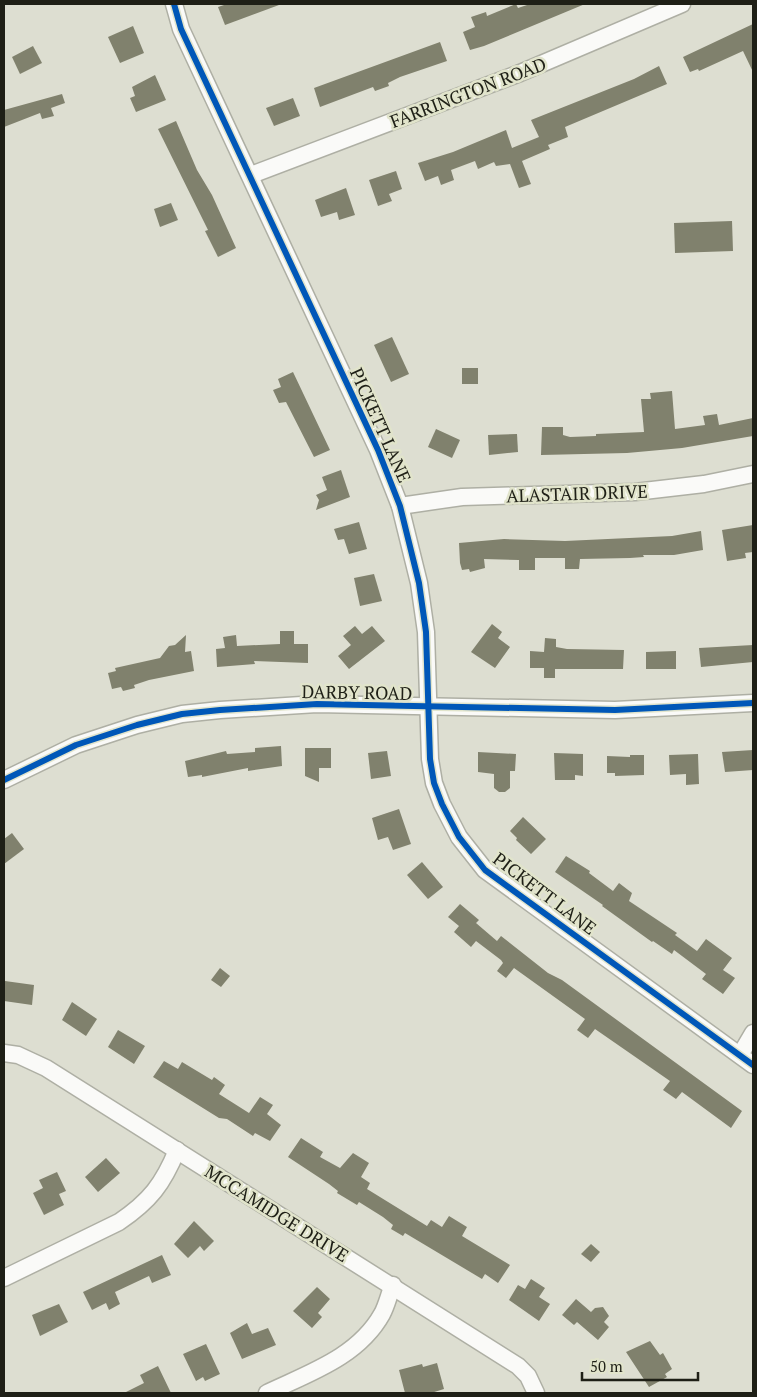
<svg xmlns="http://www.w3.org/2000/svg" width="757" height="1397" viewBox="0 0 757 1397" font-family="'PT Serif',serif">
  <rect width="100%" height="100%" fill="#ddded1"/>
  <g fill="#80816d">
    <path d="M227,4H279V5L225,25L218,7Z"/>
    <path d="M516,4L518,8L530,4H585L484,46L470,50L463,32L475,27L471,17L486,12L487,16Z"/>
    <path d="M753,24V72L743,51L699,71L698,69L690,72L683,57Z"/>
    <path d="M133,26L144,53L120,63L108,37Z"/>
    <path d="M440,42L447,61L400,77L388,83L389,86L375,91L373,87L320,107L314,88Z"/>
    <path d="M33,46L42,63L20,74L12,57Z"/>
    <path d="M659,66L667,84L565,127L568,137L548,145L550,149L522,161L531,184L519,188L510,164L496,166L494,162L478,169L475,161L451,170L454,180L441,185L438,176L425,181L418,163L453,152L506,130L512,148L539,137L531,120L634,79Z"/>
    <path d="M155,75L166,100L136,112L130,98L135,96L132,87Z"/>
    <path d="M62,94L65,103L51,108L54,116L42,119L40,113L4,127V110Z"/>
    <path d="M293,98L300,116L274,126L266,108Z"/>
    <path d="M176,121L197,170L212,195L236,248L218,257L205,231L208,230L158,129Z"/>
    <path d="M396,171L402,189L389,194L392,201L378,206L369,180Z"/>
    <path d="M346,188L355,215L339,220L337,212L321,217L315,200Z"/>
    <path d="M171,203L178,220L160,227L154,209Z"/>
    <path d="M732,221L733,251L675,253L674,223Z"/>
    <path d="M392,337L409,374L391,382L374,345Z"/>
    <rect x="462" y="368" width="16" height="16"/>
    <path d="M293,372L330,450L314,457L286,402L279,403L273,390L281,387L278,379Z"/>
    <path d="M672,391L675,429L705,425L703,416L717,414L719,425L753,418V436L682,448L627,453L541,455L542,427H563V435L570,437L596,436V434L644,432L641,399H651L650,393Z"/>
    <path d="M436,429L460,440L452,458L428,447Z"/>
    <path d="M517,434L518,452L489,455L488,435Z"/>
    <path d="M341,470L350,497L316,510L319,500L316,495L327,490L322,477Z"/>
    <path d="M359,522L367,549L349,554L344,539L338,540L334,529Z"/>
    <path d="M753,525V552L745,553L746,558L727,561L722,530Z"/>
    <path d="M701,531L703,550L674,555H643L644,557L630,558L580,559L579,569H565V558H535V570H519V560L484,559L485,568L470,572L469,569L462,570L460,563L459,543L504,539L565,541L672,536Z"/>
    <path d="M374,574L382,601L360,606L354,578Z"/>
    <path d="M492,624L502,632L498,638L510,647L495,668L471,652Z"/>
    <path d="M355,626L362,634L372,626L385,641L349,669L338,656L351,645L343,636Z"/>
    <path d="M280,631H294V644H308V663L254,661L255,664L217,667L216,649L225,648L223,637L236,635L237,646L280,644Z"/>
    <path d="M186,635L185,652L191,651L194,671L149,680L134,685L135,688L123,691L121,687L112,689L108,673L116,671L115,668L160,658L169,646L175,645Z"/>
    <path d="M545,638L556,639V647L567,649L624,650L623,669H555V678H544V668H530V651L544,652Z"/>
    <path d="M753,645V662L701,667L699,648Z"/>
    <path d="M676,651V669H646V652Z"/>
    <path d="M281,746L282,766L248,771V768L202,777V775L188,777L185,761L226,751L227,754L255,752V748Z"/>
    <path d="M305,748H331V768H319V782L305,776Z"/>
    <path d="M753,750V770L725,772L722,752Z"/>
    <path d="M387,751L391,776L371,779L368,753Z"/>
    <path d="M478,752L516,754L515,771H510V788L505,792H499L494,788V774L478,772Z"/>
    <path d="M554,753L583,754V776L575,775V780H555Z"/>
    <path d="M698,754L699,784L686,785V774L670,775L669,755Z"/>
    <path d="M630,755H644V775L615,776V773H607V756L630,757Z"/>
    <path d="M399,809L411,844L393,850L388,837L378,840L372,818Z"/>
    <path d="M523,817L546,839L531,854L516,840L517,838L510,831Z"/>
    <path d="M12,833L24,849L4,864V839Z"/>
    <path d="M566,856L590,871L589,873L613,891L619,883L632,893L629,901L677,933L675,935L697,951L706,939L732,958L723,970L735,978L723,994L702,979L706,974L674,950L672,954L653,941L652,942L602,906L603,905L555,872Z"/>
    <path d="M422,862L443,887L428,899L407,875Z"/>
    <path d="M460,904L479,920L476,923L497,941L501,936L548,973L562,980L742,1111L731,1128L682,1092L676,1099L663,1090L670,1081L595,1029L588,1038L577,1030L585,1019L514,968L506,978L497,971L503,963L501,960L476,941L471,947L454,932L459,926L448,917Z"/>
    <path d="M220,968L230,976L221,987L211,980Z"/>
    <path d="M5,981L34,985L32,1005L4,1001Z"/>
    <path d="M72,1002L97,1019L86,1036L62,1020Z"/>
    <path d="M118,1030L145,1046L134,1064L108,1047Z"/>
    <path d="M164,1061L178,1069L182,1062L212,1080L214,1077L225,1085L219,1094L249,1113L260,1097L273,1105L267,1114L281,1125L270,1141L255,1133L253,1136L227,1119L219,1118L153,1077Z"/>
    <path d="M301,1138L323,1152L320,1157L340,1168L353,1153L369,1163L361,1177L370,1183L367,1189L427,1226L431,1220L442,1227L449,1216L467,1227L462,1236L510,1265L498,1283L485,1274L482,1279L405,1233L403,1236L391,1229L393,1225L383,1217L359,1202L357,1205L337,1193L338,1191L329,1184L288,1157Z"/>
    <path d="M106,1158L120,1173L98,1192L85,1177Z"/>
    <path d="M57,1172L66,1191L59,1194L64,1205L44,1215L33,1193L43,1188L39,1180Z"/>
    <path d="M194,1221L214,1241L204,1251L200,1246L188,1258L174,1244Z"/>
    <path d="M591,1244L600,1252L591,1262L581,1254Z"/>
    <path d="M162,1255L171,1275L152,1283L149,1276L115,1292L120,1304L109,1310L106,1303L92,1310L83,1292Z"/>
    <path d="M531,1279L545,1288L539,1297L550,1304L539,1321L509,1300L518,1285L525,1289Z"/>
    <path d="M317,1287L330,1299L318,1313L322,1317L312,1328L293,1311Z"/>
    <path d="M576,1299L591,1312L595,1308L603,1307L609,1316L604,1322L609,1327L598,1340L577,1322L574,1325L562,1315Z"/>
    <path d="M59,1304L68,1322L40,1336L32,1315Z"/>
    <path d="M247,1323L252,1334L268,1328L276,1345L242,1359L230,1333Z"/>
    <path d="M650,1341L660,1355L663,1353L672,1369L665,1374L667,1377L649,1387L626,1352Z"/>
    <path d="M206,1344L220,1374L205,1381L203,1377L196,1381L183,1354Z"/>
    <path d="M437,1363L444,1389L431,1393H405L399,1370L422,1364L423,1367Z"/>
    <path d="M158,1366L171,1393H124L144,1383L140,1375Z"/>
  </g>
  <g fill="none" stroke-linecap="round" stroke-linejoin="round">
    <g stroke="#aeafa4" stroke-width="19">
      <g id="minor">
        <path d="M174,4L181,29L378,450L400,506L419,583L426,632L430,759L434,783L442,804L459,837L485,870L753,1065"/>
        <path d="M251,175L520,73L682,4"/>
        <path d="M400,506L462,497L635,492L704,484L753,474"/>
        <path d="M4,780L76,745L137,725L182,714L220,710L317,704L615,710L753,703"/>
        <path d="M4,1053L18,1055L46,1068L518,1366L528,1376L536,1393"/>
        <path d="M740,1055L753,1033"/>
        <path d="M4,1278L119,1222C150,1201 163,1184 177,1150"/>
        <path d="M267,1393C309,1373 358,1357 382,1314C387,1305 389,1294 393,1285"/>
      </g>
    </g>
    <use href="#minor" stroke="#fafaf8" stroke-width="16"/>
    <g stroke="#e1e4cb" stroke-width="9">
      <g id="cycleway">
        <path d="M174,4L181,29L378,450L400,506L419,583L426,632L430,759L434,783L442,804L459,837L485,870L753,1065"/>
        <path d="M4,780L76,745L137,725L182,714L220,710L317,704L615,710L753,703"/>
      </g>
    </g>
    <use href="#cycleway" stroke="#0057b8" stroke-width="6"/>
  </g>
  <g text-anchor="middle" dominant-baseline="central" stroke-width="5" stroke-linejoin="round" paint-order="stroke">
    <g font-size="18" fill="#1e1f16" stroke="#e1e4cb">
      <text transform="translate(468 92) rotate(-21)">FARRINGTON ROAD</text>
      <text transform="translate(381 425) rotate(66)">PICKETT LANE</text>
      <text transform="translate(577 493) rotate(-2)">ALASTAIR DRIVE</text>
      <text transform="translate(357 692) rotate(1)">DARBY ROAD</text>
      <text transform="translate(545 893) rotate(37)">PICKETT LANE</text>
      <text transform="translate(277 1213) rotate(32)">MCCAMIDGE DRIVE</text>
    </g>
  </g>
  <rect width="757" height="1397" fill="none" stroke="#1e1f16" stroke-width="10"/>
  <path d="M582 1372v8h116v-8" fill="none" stroke="#1e1f16" stroke-width="2.5"/>
  <text x="590" y="1372" font-size="15" fill="#1e1f16" stroke="#e1e4cb" stroke-width="4" paint-order="stroke">50 m</text>
</svg>
